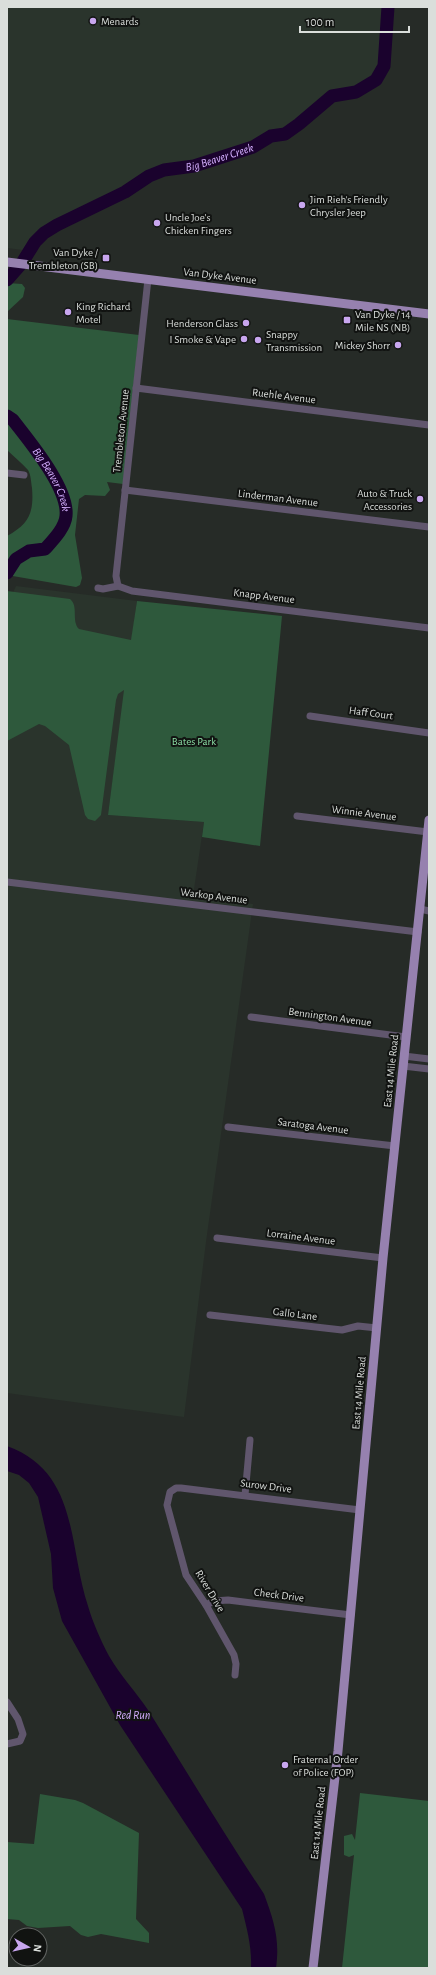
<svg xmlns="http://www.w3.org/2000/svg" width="436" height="1975" viewBox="0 0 436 1975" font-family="'Alegreya Sans',sans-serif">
  <rect width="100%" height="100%" fill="#262b27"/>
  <g fill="#2a342c">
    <path d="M7,7H384L382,62L376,74L367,83L358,88L331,93L295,123L282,131L236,150L191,163L161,169L126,189L40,232L29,240L23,250L7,248Z"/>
    <path d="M16,586L137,601L108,815L204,822L193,896L253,904L206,1242L184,1417L7,1393V606Z"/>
  </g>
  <g fill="#2e593c">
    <path d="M7,283L22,284L25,288L23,297L7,312Z"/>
    <path d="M7,319L139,335L123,484L107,482L110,490L105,496L85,495L79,499L75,535L82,578L80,585L76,587L7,575V536C29,524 34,513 32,488C31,482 31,475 28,470C22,463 14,457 7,450Z"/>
    <path d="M7,591L70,599C79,606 71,621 79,629L131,640L137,601L282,616L260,846L202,837L204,822L108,815L124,690L118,694L116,700L101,815L95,821L88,819L85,815L69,745L45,726L39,724L7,741Z"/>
    <path d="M360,1793L429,1801V1968H342L354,1855L349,1857L344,1855V1836L352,1834L355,1840Z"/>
    <path d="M40,1794L75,1800L83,1803L139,1833L136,1919L149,1933V1943L101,1934L88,1937L81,1935L70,1926L38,1928L27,1926L19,1920L7,1919V1842L34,1844Z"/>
  </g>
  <path fill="#1a022d" d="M7,1446C79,1472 68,1546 88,1606C93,1623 101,1641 109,1656C120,1675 136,1692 148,1710C187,1772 224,1834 264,1894C274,1921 280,1939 276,1968H251C252,1947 247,1929 242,1909L120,1725L62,1621L53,1588L51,1554L38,1497L29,1483L19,1475L7,1471Z"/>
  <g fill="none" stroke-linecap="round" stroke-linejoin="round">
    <g stroke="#1a022d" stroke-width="13">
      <path id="s1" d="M7,280L22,263L35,242L44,233L57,225L125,192L149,176L164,170L194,166L253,147L271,136L285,134L299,124L332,96L356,92L376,80L384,66L388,7"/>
      <path id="s2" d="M7,416L13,420C29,441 69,488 66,516C65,528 53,540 45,549L29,551L16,559L7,573"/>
    </g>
    <g stroke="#60566d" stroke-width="7">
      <path d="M136,388L429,425"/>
      <path d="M7,473L24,475"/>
      <path d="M125,490L429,527"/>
      <path d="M118,586L116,576L148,279"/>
      <path d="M98,588L103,589L118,586L132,591L429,628"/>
      <path d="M310,716L429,733"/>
      <path d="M297,816L428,832"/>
      <path d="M7,882L418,932"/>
      <path d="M420,909L429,911"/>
      <path d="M251,1017L406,1037"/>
      <path d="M404,1056L429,1059"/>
      <path d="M403,1066L429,1069"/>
      <path d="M228,1127L395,1146"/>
      <path d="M217,1238L383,1258"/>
      <path d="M210,1315L342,1330L358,1326L377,1328"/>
      <path d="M245,1495L250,1440"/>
      <path d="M206,1605L214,1601L228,1600L351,1615"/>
      <path d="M235,1675L236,1664L234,1655L206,1605L186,1575L167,1505L170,1492L176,1488H181L360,1510"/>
      <path d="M7,1702L18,1719L23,1734L20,1741L7,1744"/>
    </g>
    <g stroke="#9681af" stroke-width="9">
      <path d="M7,262L429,314"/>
      <path d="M313,1968L338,1751L383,1258L429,820"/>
    </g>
  </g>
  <g fill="#c8a6ef" stroke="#111311" stroke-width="1.5">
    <circle cx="93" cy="21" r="4"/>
    <circle cx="302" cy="205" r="4"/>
    <circle cx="157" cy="223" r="4"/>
    <rect x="102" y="254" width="8" height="8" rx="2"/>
    <circle cx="68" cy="312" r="4"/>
    <rect x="343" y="316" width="8" height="8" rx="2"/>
    <circle cx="246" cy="323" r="4"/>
    <circle cx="244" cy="339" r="4"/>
    <circle cx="258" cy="340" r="4"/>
    <circle cx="398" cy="345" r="4"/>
    <circle cx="420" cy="499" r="4"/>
    <circle cx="285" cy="1765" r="4"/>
  </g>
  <g text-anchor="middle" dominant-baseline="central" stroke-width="4" stroke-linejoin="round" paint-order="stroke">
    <g font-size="11" fill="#dadedb" stroke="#111311" text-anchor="start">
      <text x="101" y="21">Menards</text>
      <text x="310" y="199">Jim Rieh's Friendly<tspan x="310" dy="13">Chrysler Jeep</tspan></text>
      <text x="165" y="217">Uncle Joe’s<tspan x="165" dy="13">Chicken Fingers</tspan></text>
      <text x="98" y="252" text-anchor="end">Van Dyke /<tspan x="98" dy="13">Trembleton (SB)</tspan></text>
      <text x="76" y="306">King Richard<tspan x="76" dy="13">Motel</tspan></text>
      <text x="355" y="314">Van Dyke / 14<tspan x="355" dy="13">Mile NS (NB)</tspan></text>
      <text x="238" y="323" text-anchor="end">Henderson Glass</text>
      <text x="266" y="334">Snappy<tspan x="266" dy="13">Transmission</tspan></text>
      <text x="236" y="339" text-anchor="end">I Smoke &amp; Vape</text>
      <text x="390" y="345" text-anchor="end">Mickey Shorr</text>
      <text x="412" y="493" text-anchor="end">Auto &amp; Truck<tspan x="412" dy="13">Accessories</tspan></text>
      <text x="293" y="1759">Fraternal Order<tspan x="293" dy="13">of Police (FOP)</tspan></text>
    </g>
    <g font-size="11" fill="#dadedb" stroke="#111311">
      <text transform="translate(220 276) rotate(7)">Van Dyke Avenue</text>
      <text transform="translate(284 396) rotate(7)">Ruehle Avenue</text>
      <text transform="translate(121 431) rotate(-84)">Trembleton Avenue</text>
      <text transform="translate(278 498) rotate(7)">Linderman Avenue</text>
      <text transform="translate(264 596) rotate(7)">Knapp Avenue</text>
      <text transform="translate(371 713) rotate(8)">Haff Court</text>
      <text transform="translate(364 813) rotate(7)">Winnie Avenue</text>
      <text transform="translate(214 896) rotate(7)">Warkop Avenue</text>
      <text transform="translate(330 1017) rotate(8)">Bennington Avenue</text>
      <text transform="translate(391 1071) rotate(-84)">East 14 Mile Road</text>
      <text transform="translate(313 1126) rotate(7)">Saratoga Avenue</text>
      <text transform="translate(301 1237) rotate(7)">Lorraine Avenue</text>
      <text transform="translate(295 1314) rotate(7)">Gallo Lane</text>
      <text transform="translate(359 1393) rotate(-85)">East 14 Mile Road</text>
      <text transform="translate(266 1486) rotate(7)">Surow Drive</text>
      <text transform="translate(210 1591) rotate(59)">River Drive</text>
      <text transform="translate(279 1595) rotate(7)">Check Drive</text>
      <text transform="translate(318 1823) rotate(-84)">East 14 Mile Road</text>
    </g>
    <g font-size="11" fill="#8cdfa6" stroke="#111311">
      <text x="194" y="741">Bates Park</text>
    </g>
    <g font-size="12" font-style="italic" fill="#d2adfc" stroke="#111311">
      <text stroke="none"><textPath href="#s1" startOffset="253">Big Beaver Creek</textPath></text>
      <text stroke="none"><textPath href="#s2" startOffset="79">Big Beaver Creek</textPath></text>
      <text x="133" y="1715">Red Run</text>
    </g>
  </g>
  <rect width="436" height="1975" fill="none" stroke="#dadedb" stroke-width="16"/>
  <g transform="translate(28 1947) rotate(98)"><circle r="19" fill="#111311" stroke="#616462"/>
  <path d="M0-3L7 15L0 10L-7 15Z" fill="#c8a6ef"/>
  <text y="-6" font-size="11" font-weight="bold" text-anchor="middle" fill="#dadedb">N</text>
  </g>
  <path d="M300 26v6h109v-6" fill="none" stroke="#dadedb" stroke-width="2"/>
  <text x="306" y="26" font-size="12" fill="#dadedb" stroke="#111311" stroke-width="3" paint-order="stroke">100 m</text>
</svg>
